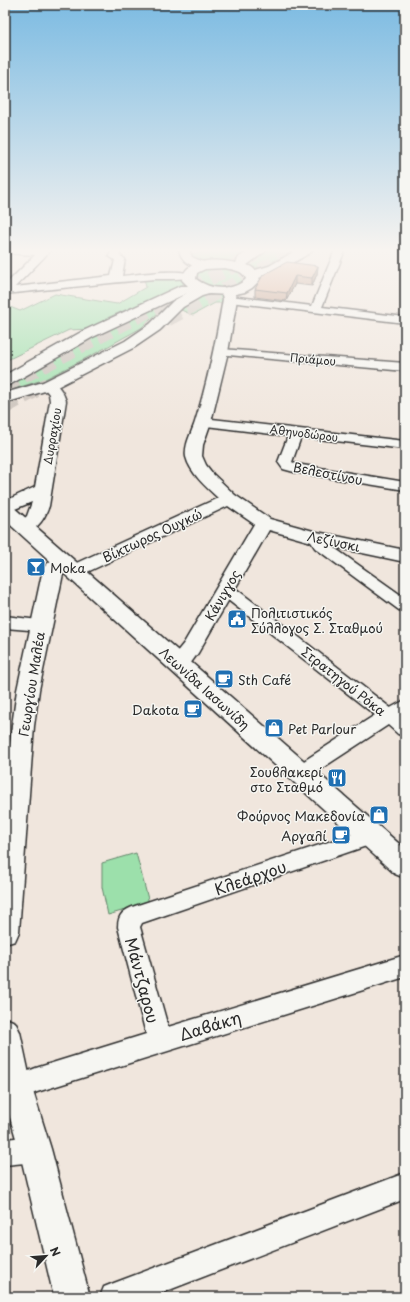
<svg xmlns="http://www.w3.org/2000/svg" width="410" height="1302" viewBox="0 0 410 1302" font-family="'Playpen Sans',sans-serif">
  <rect width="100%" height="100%" fill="#f0e6dd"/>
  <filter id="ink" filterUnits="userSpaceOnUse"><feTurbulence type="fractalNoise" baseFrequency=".025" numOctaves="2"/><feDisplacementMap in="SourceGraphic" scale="8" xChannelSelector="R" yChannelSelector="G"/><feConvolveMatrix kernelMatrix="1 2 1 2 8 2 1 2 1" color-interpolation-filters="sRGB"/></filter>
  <g filter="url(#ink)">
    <g fill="#9ce0ab" stroke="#64866b">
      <path d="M213,250H247L231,261H201L192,257L190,254Z"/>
      <path d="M266,250H292C281,256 257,275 247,264Z"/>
      <path d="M221,266L242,271L247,279C230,294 211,289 194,279L196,273L206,268Z"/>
      <path d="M178,277L183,282V286L172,290L109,317L90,329L69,330L5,361V305L20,311L55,294L117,304L146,287L144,278Z"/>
      <path d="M203,293L218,294L222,297L223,302L221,303H215L193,315L181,310Z"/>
      <path d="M166,303L167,305L141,328L96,353L45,379L5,392V384L42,361Z"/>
      <path d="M136,853L149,903L108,915L102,887V863Z"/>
    </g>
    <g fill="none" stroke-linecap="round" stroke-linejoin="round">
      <g stroke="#c9c1b9" stroke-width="14" stroke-dasharray="14 7" stroke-linecap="butt">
        <path d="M149,329L299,250"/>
        <path d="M5,386L255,255"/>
        <path d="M5,407L48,384"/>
      </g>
      <g stroke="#2b2b2b" stroke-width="3">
        <path id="pedestrian" d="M405,700V712C398,716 392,722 383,720L381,716L383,712Z"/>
      </g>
      <g stroke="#2b2b2b" stroke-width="3">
        <g id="minor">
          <path d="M5,250H51L15,287L111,276L115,260L109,256L112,250H122L119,255L125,259L122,276C135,275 185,267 193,276C189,280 162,279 155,279C105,283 55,289 5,294V285L35,255L5,253Z"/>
          <path d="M179,250H189L192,257L208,264L209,266L204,269C192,266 182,263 179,250Z"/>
          <path d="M335,250H345L322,307L405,317V323L230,302L225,299L230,296L312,306Z"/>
          <path d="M221,349L405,363V371L217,354L215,352L217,350Z"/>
          <path d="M203,418L405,441V449L301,437L292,462L296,464L405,482V490L294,472L283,469L278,462L288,436L198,425L197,422L198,419Z"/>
          <path d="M315,532L320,534L326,542L405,598V611L399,610L315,548L308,537L310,534Z"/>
          <path d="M225,584L231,585L405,719V736L398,734L388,725L307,778L300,781L293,778L290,773L293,768L375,715L219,593L217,589L219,585Z"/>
          <path d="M5,616L47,621L49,625L47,629L41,631L5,628Z"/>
          <path d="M371,828L378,830L381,836L378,842L142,923L140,927L168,1027L405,955V977L37,1092L17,1100L8,1097L5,1089L8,1079L36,1068L146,1034L118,927C118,914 124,910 135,906Z"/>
          <path d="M35,1136L44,1140L48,1149L44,1158L35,1162L5,1165V1139Z"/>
          <path d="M405,1173V1199L151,1297H100L104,1287L114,1283Z"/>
        </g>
      </g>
      <g stroke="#2b2b2b" stroke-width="3">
        <g id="tertiary">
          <path d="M297,250H312L310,253C295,261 265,282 248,278L246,275L248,272L269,266Z"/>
          <path d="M227,287L232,288L237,299L228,352L211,422L203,445L202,456L206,465L213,474L235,495L270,519L317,532L405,550V562L315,543L269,530L198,653C190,664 185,674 170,669L167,664L184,643L254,524L228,506L81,575L74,577L67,575L64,571L66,568L64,569L39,690L34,726L19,932L15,941L5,944V793L12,726L17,690L43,569C50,559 59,555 71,558L73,562L72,565L218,498C206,487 190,473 186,457C184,445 192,432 195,422C208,381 216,340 223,299L221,291L222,288Z"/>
          <path d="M49,381C58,383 63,392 66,401L49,506C44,521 34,535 18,531L15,527L27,516L32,502L5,513V501L35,487L50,401L49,394L42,385L44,382Z"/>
          <path d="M5,1018L15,1022L20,1032L32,1088L51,1149L90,1297H54L19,1149L5,1100Z"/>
        </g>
      </g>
      <g stroke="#2b2b2b" stroke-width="3">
        <path id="secondary" d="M5,504L12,506L405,849V878L395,874L5,520Z"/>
      </g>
      <g stroke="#2b2b2b" stroke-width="3">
        <path id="primary" d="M252,250H267L247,265C254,267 258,273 260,280L252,288L245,292L231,295L209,294L202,296L183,307L160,330L135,347L55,388L5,403V393L43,382L125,341L150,324L173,301L187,293L93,337L11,384L5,386V375L83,331L180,286H188L182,280C185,257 219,259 236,263L239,257ZM225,268C233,270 243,270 246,279C233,292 210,290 196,279L197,273L205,269Z"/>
      </g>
      <use href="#pedestrian" fill="#f6f6f2" fill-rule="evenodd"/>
      <use href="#minor" fill="#f6f6f2" fill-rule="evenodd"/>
      <use href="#tertiary" fill="#f6f6f2" fill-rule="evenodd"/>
      <use href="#secondary" fill="#f6f6f2" fill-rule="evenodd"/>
      <use href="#primary" fill="#f6f6f2" fill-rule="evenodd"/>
    </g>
    <path fill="#b98e78" stroke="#2b2b2b" d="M318,266L317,274L312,286L295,284L286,301L255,297V289Z"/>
    <g fill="#967461" stroke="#2b2b2b">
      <path d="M318,266L317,274L312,286V278Z"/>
      <path d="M295,276V284L286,301L287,293Z"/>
    </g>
    <path fill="#d7a58b" stroke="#2b2b2b" d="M287,262L318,266L312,278L295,276L287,293L255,289L263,275Z"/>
  </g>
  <linearGradient id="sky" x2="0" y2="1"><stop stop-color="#7cbbe2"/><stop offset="0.58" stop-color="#f8f4f0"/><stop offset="1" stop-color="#f8f4f0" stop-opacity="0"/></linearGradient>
  <rect width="410" height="432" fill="url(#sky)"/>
  <defs>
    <g id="bar-square" transform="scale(1)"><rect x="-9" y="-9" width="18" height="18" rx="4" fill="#1f6fb2" stroke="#f6f6f2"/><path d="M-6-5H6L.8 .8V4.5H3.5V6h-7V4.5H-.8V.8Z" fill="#fff"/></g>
    <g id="civic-square" transform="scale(1)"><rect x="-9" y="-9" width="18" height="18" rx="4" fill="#1f6fb2" stroke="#f6f6f2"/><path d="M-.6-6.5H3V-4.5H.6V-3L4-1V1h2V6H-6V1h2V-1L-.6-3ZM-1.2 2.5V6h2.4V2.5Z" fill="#fff"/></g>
    <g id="cafe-square" transform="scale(1)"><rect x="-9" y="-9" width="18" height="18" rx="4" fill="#1f6fb2" stroke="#f6f6f2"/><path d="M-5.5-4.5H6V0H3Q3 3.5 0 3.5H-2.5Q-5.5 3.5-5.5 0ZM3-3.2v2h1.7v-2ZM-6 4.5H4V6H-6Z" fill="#fff"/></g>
    <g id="shop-square" transform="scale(1)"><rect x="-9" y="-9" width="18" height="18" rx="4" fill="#1f6fb2" stroke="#f6f6f2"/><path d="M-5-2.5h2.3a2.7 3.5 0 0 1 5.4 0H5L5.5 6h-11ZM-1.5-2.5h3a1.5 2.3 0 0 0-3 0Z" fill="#fff"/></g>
    <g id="restaurant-square" transform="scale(1)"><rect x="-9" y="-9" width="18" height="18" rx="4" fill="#1f6fb2" stroke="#f6f6f2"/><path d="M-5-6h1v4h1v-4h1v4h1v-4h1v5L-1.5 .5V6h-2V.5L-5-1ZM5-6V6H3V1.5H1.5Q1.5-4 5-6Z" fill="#fff"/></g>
  </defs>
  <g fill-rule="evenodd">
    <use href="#bar-square" x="36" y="567"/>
    <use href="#civic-square" x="237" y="619"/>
    <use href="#cafe-square" x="224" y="679"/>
    <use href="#cafe-square" x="193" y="709"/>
    <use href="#shop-square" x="274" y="728"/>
    <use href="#restaurant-square" x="337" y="778"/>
    <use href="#shop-square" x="379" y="815"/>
    <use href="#cafe-square" x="341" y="835"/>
  </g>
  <g text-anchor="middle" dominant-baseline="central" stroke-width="3" stroke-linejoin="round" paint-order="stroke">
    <g font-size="11" fill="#2b2b2b" stroke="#f6f6f2">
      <text transform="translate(313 359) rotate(5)">Πριάμου</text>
      <text transform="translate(304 433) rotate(7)">Αθηνοδώρου</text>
      <text transform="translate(52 436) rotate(-80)">Δυρραχίου</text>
    </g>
    <g font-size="13" fill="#2b2b2b" stroke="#f6f6f2">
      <text transform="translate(328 473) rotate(11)">Βελεστίνου</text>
      <text transform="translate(152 535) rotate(-25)">Βίκτωρος Ουγκώ</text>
      <text transform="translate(334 541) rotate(12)">Λεζίνσκι</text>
      <text transform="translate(222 595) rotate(-60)">Κάνιγγος</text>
      <text transform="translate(344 681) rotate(38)">Στρατηγού Ρόκα</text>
      <text transform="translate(31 684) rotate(-81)">Γεωργίου Μαλέα</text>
      <text transform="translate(205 688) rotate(42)">Λεωνίδα Ιασωνίδη</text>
    </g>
    <g font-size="13" fill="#2b2b2b" stroke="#f6f6f2" text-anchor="start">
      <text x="50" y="567">Moka</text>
      <text x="251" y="612">Πολιτιστικός<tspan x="251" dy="15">Σύλλογος Σ. Σταθμού</tspan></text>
      <text x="238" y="679">Sth Café</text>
      <text x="179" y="709" text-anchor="end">Dakota</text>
      <text x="288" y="728">Pet Parlour</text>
      <text x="323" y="771" text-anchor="end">Σουβλακερί<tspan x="323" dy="15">στο Σταθμό</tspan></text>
      <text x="365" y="815" text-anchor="end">Φούρνος Μακεδονία</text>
      <text x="327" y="835" text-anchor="end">Αργαλί</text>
    </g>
    <g font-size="16" fill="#2b2b2b" stroke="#f6f6f2">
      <text transform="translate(250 877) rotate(-19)">Κλεάρχου</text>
      <text transform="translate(143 980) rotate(75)">Μάντζαρου</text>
      <text transform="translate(210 1025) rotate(-17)">Δαβάκη</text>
    </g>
  </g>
  <rect width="410" height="1302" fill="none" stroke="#f6f6f2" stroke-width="20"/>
  <rect x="10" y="10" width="390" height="1282" fill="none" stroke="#2b2b2b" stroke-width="1.5" filter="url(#ink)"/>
  <g transform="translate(46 1256) rotate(64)" stroke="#f6f6f2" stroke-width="3" paint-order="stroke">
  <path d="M0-3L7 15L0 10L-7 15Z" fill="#2b2b2b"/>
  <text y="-6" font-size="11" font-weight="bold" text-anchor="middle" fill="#2b2b2b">N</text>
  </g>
</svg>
